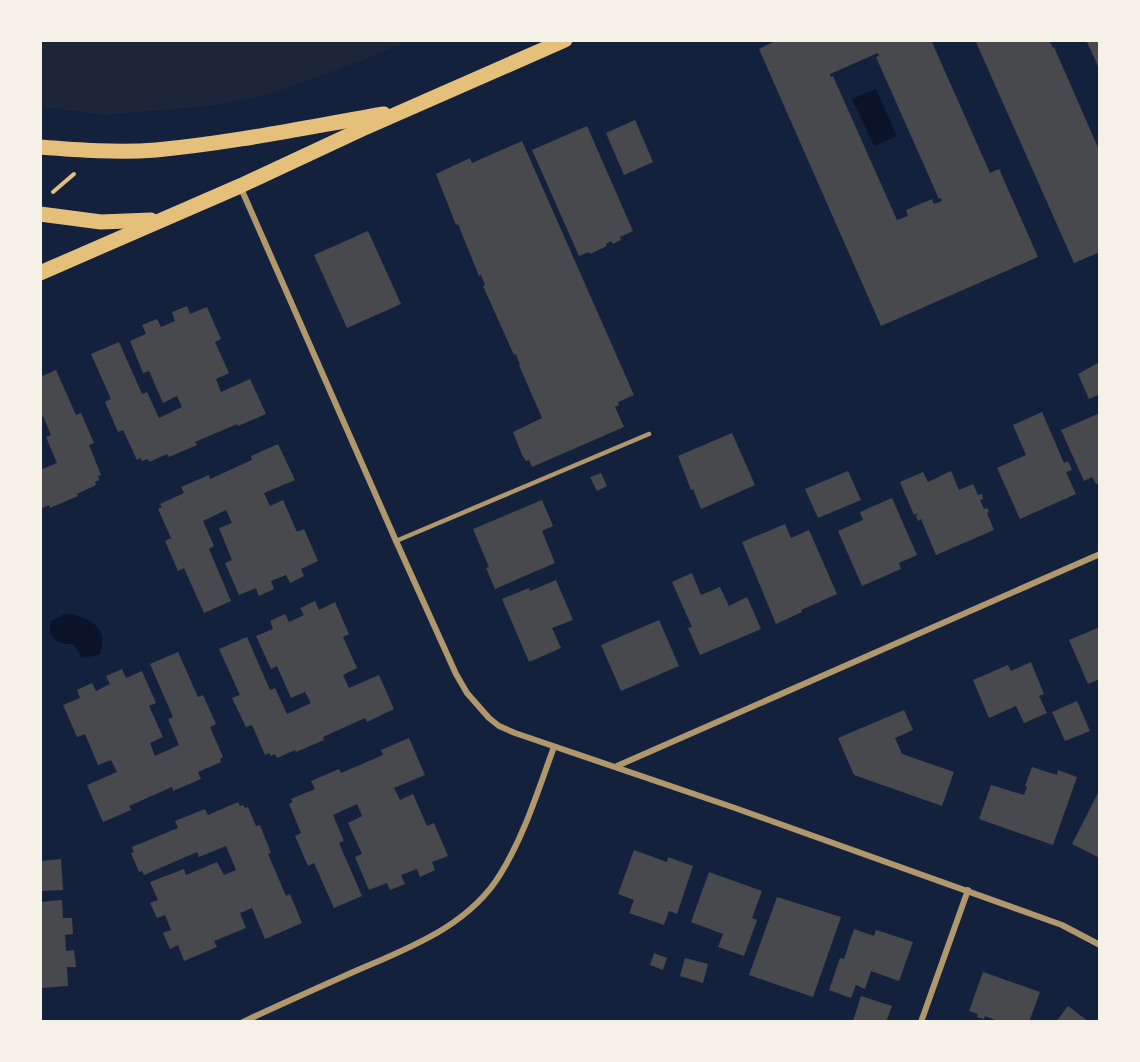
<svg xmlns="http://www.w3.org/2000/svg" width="1140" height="1062" viewBox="0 0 1140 1062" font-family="'Archivo Narrow',sans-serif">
  <rect width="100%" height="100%" fill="#14213d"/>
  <path fill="#1d2539" d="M41,40H408V41L361,61L267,95L219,105L105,115L41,107Z"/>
  <g fill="#0b132b">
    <path d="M876,89L897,136L874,146L852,99Z"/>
    <path d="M65,614C87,615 113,629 99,655L81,658L79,652L73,644C58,645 46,638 51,621Z"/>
  </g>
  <g fill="#48494c" fill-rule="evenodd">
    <path d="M777,40H931L990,173L999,169L1038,257L881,326L759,49ZM878,53L879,56L876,57L939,199L941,198L942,201L934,204L932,199L906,210L908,216L897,220L833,76L831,77L830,74Z"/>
    <path d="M975,40H1049L1053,48L1054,47L1100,152V252L1074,263Z"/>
    <path d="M1086,40H1100V66H1098Z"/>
    <path d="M635,120L653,162L624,175L606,133Z"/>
    <path d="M587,126L633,231L620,237L621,240L613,244L611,241L606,244L607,246L590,254L589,252L579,256L532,150Z"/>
    <path d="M522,141L634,395L618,402L619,405L615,407L624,427L532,467L529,460L526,461L522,455L513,432L542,418L519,365H520L516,354L514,355L483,286L485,285L481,275L479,276L458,224L456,225L436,174L470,158L472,163Z"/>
    <path d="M368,231L401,304L347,328L314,255Z"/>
    <path d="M187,306L190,314L207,307L221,339L215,342L229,373L216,379L221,392L250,379L266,414L238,426L237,424L195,442L197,445L169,457L167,454L149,462L148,459L142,461L140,458L137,460L123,430L118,432L105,402L111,399L91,354L119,342L142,394L147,392L159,418L182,407L177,396L163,403L149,371L143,373L130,341L146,334L142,325L157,319L161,327L175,321L172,312Z"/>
    <path d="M1100,362V394L1089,399L1078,374Z"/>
    <path d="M56,370L76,415L81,413L94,443L89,445L101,475L98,476L99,480L95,482L96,485L77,494L78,496L50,508L49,505L40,509V470L57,463L46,437L51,435L43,416L40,417V377Z"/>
    <path d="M1042,412L1064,463L1068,461L1072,470L1066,472L1076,494L1020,519L997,468L1026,455L1013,425Z"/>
    <path d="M1100,413V483L1096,484L1092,477L1084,481L1061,430Z"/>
    <path d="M732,433L755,485L701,509L693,489L691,490L678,456Z"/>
    <path d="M278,444L295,480L264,493L270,506L283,500L297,532L304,529L318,561L301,569L304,576L290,583L286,575L271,581L274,589L259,596L256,588L239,595L225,563L232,560L219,528L232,523L226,510L203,521L214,546L209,549L231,601L204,613L184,568L178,571L165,541L171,538L158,509L162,507L160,504L184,493L181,487L209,475L210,479L252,460L251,456Z"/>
    <path d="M848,471L861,500L818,518L805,489Z"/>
    <path d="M951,471L959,490L973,484L978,495L982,494L983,499L980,500L984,509L987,508L989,512L987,513L994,530L936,555L921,519L918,521L916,516L918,513L914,515L900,482L923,472L928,482Z"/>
    <path d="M601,473L607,486L597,491L590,477Z"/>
    <path d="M892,498L917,555L899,563L901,569L862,586L838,531L863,520L860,512Z"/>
    <path d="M542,500L553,526L542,531L555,563L495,589L486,568L489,567L473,529Z"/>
    <path d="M785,524L791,538L809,530L837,594L801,610L802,612L776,624L742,542Z"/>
    <path d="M692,573L701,595L720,587L729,606L747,597L761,629L700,655L688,628L692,627L672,582Z"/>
    <path d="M556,580L573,620L552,628L561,648L529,662L502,599L529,588L530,591Z"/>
    <path d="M315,601L319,610L335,602L349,634L343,637L357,668L343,675L349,688L379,675L394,709L367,722L365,718L323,737L324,740L296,752L295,750L277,758L275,754L271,756L269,753L265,755L252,725L246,727L232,698L240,695L219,649L247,637L270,690L275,688L287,714L311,703L305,692L291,698L277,666L271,669L256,636L273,629L270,621L285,614L289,622L304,615L300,608Z"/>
    <path d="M659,620L679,666L621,691L601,645Z"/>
    <path d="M1100,627V679L1088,684L1069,640Z"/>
    <path d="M178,652L198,697L203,695L216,724L210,727L223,757L220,759L221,762L198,772L201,779L173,791L172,787L129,806L131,810L103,822L87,785L117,772L111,760L98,765L85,734L77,737L63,705L80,698L77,690L92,683L96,691L110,684L106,676L122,669L126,678L142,671L156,703L149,706L163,737L150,743L155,756L179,745L168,719L173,717L150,664Z"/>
    <path d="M1031,662L1044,694L1039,696L1047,713L1024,723L1016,706L989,718L973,680L1008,665L1011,671Z"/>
    <path d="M1077,701L1090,731L1065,741L1052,712Z"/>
    <path d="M904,710L913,730L895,738L902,754L954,772L942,806L854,775L838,738Z"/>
    <path d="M409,738L425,775L394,788L400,800L413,794L427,826L434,823L448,856L432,862L435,870L420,877L417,869L401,875L405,884L390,890L387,883L369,890L355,857L362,854L348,823L362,816L357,804L333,815L344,841L339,843L362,896L334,908L314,863L308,866L295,836L301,833L289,804L293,802L291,799L315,789L311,781L339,769L341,773L383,755L381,750Z"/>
    <path d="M1032,767L1057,775L1058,770L1077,777L1053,845L979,819L991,785L1024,795L1027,787L1025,786Z"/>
    <path d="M1100,789V858L1072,844Z"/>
    <path d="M238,802L240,806L243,805L245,808L248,807L256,826L260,825L271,853L268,854L286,896L290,894L302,923L265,939L252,908L240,913L246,928L214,941L217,947L184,961L178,945L170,949L163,933L171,930L165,915L157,918L150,903L158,900L150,882L184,869L186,875L217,862L224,875L236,870L226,846L199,857L197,852L144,875L142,871L139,872L131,853L134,852L132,847L178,828L175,821L205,809L208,815Z"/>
    <path d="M634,850L667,862L668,857L693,866L677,914L669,911L664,925L629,913L634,900L618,894Z"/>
    <path d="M61,859L63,890L40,891V861Z"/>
    <path d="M709,872L762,891L752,918L757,920L744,956L718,947L723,934L691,922Z"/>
    <path d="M777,897L841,917L813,997L749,975Z"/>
    <path d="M62,900L63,918H72L73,934L65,935L66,951L74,950L76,967H67L68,986L40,988V902Z"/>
    <path d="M854,929L874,936L876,930L913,942L899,981L871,971L865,989L856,985L851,998L829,990L840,958L844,959Z"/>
    <path d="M654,953L667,958L663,970L650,965Z"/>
    <path d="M685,958L708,964L703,983L680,976Z"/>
    <path d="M983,972L1040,992L1029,1022H1000L985,1016L984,1019L977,1017L978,1014L969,1011Z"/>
    <path d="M861,996L892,1006L886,1022L853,1021Z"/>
    <path d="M1068,1006L1089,1022H1056Z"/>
  </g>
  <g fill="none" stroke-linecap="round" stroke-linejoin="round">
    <path stroke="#e5c07b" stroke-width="4" d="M53,192L74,174"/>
    <path stroke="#b1986c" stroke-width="4.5" d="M396,541L649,434"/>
    <g stroke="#b1986c" stroke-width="6">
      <path d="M240,186L396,541L456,674L467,693L489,718L499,726L515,733L735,808L1062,925L1100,945"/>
      <path d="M617,766L1100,554"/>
      <path d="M243,1022C279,1005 315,989 351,973C406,949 469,927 501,873C525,834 538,790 554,747"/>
      <path d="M921,1022L968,890"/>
    </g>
    <g stroke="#e5c07b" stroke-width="15">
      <path d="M40,147C78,150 118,153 156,150C232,143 308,127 384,114"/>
      <path d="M40,214L101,222L151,220"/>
      <path d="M40,273L240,186L360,130L565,40"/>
    </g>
  </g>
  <rect width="1140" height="1062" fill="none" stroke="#f6f1e7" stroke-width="84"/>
</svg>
